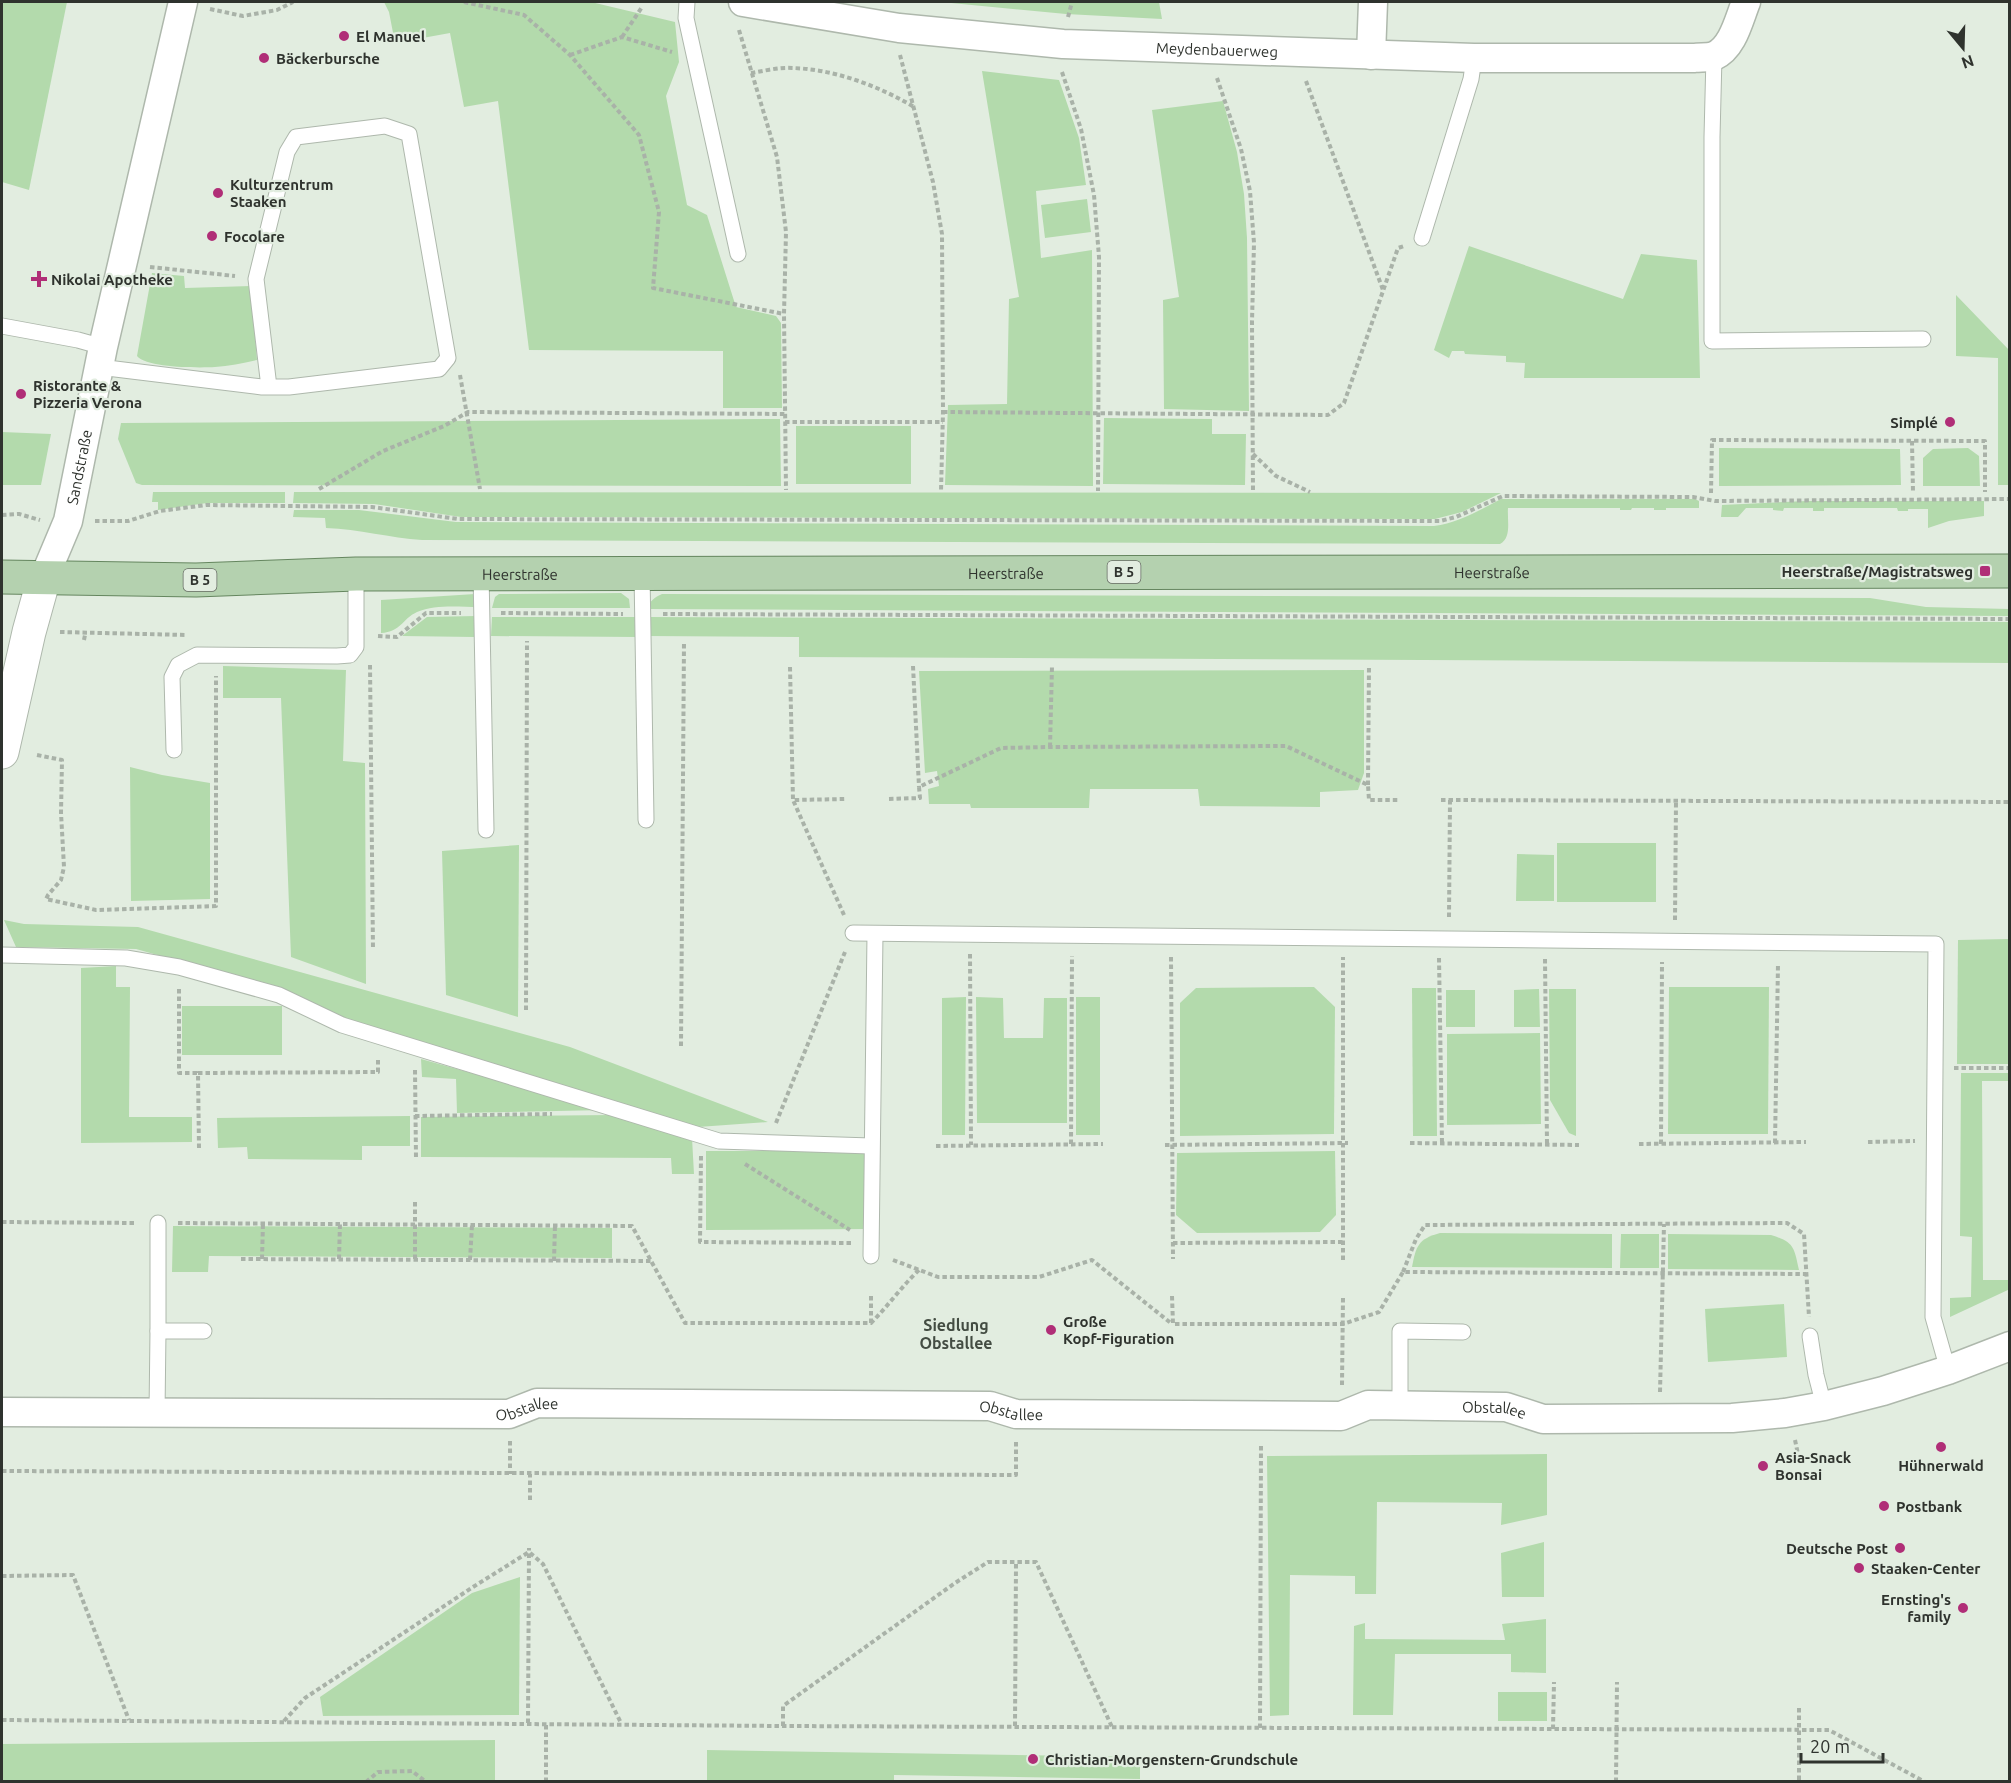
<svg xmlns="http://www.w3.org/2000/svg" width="2011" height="1783" viewBox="0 0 2011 1783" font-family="Ubuntu,sans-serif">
  <rect width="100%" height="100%" fill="#e2ede0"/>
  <g fill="#b3daac">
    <path d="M2,2H67L29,190L2,182Z"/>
    <path d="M384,2H591L675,22L679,62L666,96L687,205L707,215L736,307L776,316L781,323L782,408H723V351L529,350L498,101L464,107L450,33L395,43L389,12Z"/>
    <path d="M941,2H1159L1162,19L1066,14Z"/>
    <path d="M982,71L1059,80L1079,138L1086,185L1036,191L1041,258L1092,250L1093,486L945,485L948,405L1007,404L1009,299L1019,297Z"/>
    <path d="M1223,101L1237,152L1244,194L1247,238L1249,411L1164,409L1163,300L1179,297L1152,110Z"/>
    <path d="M1087,199L1091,232L1045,238L1041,205Z"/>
    <path d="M1469,246L1623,299L1641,254L1697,260L1700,378H1524L1525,363L1506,362V356L1465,354L1464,351H1452L1449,358L1434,350Z"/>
    <path d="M152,273L184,276L185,288L251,286L257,360C243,363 229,366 215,367C199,368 147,368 137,356Z"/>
    <path d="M1956,295L2009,350V485H1998V358L1956,356Z"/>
    <path d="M1104,418L1212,419V434H1246L1245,485L1103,484Z"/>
    <path d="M780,419L781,486L142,485L136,483L118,439L121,423Z"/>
    <rect x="796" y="426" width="115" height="58"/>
    <path d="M2,432L51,434L41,485H2Z"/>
    <path d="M1719,448L1900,449L1901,485L1719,486Z"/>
    <path d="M1968,448L1979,456L1980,486H1923V458L1933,449Z"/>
    <path d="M153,492H285V503H207L158,510V502H152Z"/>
    <path d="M294,492L1501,493L1462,512L1435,519L461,517L374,504L293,503Z"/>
    <path d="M1501,499H1695L1699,501V508H1666V510H1654V508H1632L1631,510H1620V508H1508C1507,520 1512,538 1500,544L422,540C390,538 359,529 326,528L325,518L293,517L294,510H359L456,522L1434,526C1458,523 1480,510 1501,499Z"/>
    <path d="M1807,501H1984V516L1949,521L1928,528V509H1908V511H1898L1897,508H1824V511H1813V508H1784L1783,511L1773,510V508H1746L1738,517H1721L1722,505Z"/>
    <path d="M621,593L629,599L630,608H492L495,597L499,594Z"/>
    <path d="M475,594L479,607C459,607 436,604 417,612C402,619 401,632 381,633V600Z"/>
    <path d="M662,594L1870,598L1926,607L2009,609L2010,616L648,609C649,601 655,597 662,594Z"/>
    <path d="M476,616V631L474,637L402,636L427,617Z"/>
    <path d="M492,617H636V637L491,636Z"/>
    <path d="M647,617L2009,622L2010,663L799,657V637L647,636Z"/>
    <path d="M223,666L346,670L343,761L365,763L366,984L291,957L281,698H223Z"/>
    <path d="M1364,670V773L1358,790L1320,792V807L1200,806L1198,789H1090L1089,808H971L970,804H929L928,789L939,786L937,771L925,773L919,671Z"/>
    <path d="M130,767L162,775L210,783V899L131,901Z"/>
    <rect x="1557" y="843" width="99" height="59"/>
    <path d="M519,845L518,1017L446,995L442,851Z"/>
    <path d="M1517,854L1554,855V901H1516Z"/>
    <path d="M4,920L24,924L138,927L570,1047L768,1122L698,1127L378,1031L254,982L136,949L16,947Z"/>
    <path d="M2009,939V1064H1957L1958,940Z"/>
    <path d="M116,966V987H130L129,1117H192V1142L81,1143V968Z"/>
    <path d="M1314,987L1335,1007L1334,1134L1180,1136V1003L1196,988Z"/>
    <path d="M1669,987H1769L1768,1134H1668Z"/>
    <path d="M1412,988H1436L1437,1136H1413Z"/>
    <path d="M1539,989L1540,1027H1514V990Z"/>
    <path d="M1549,989H1576V1136L1569,1133L1550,1100Z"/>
    <rect x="1446" y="990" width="29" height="37"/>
    <path d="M966,997L965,1135H942V998Z"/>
    <path d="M976,997L1003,998L1004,1038H1043L1044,998H1067V1123H977Z"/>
    <rect x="1076" y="997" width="24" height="138"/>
    <rect x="182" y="1006" width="100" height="49"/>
    <path d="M1540,1033L1541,1124L1447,1125V1034Z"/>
    <path d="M421,1059L605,1110L457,1113L456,1079L422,1077Z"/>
    <path d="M1961,1073H2009V1081H1982L1983,1280H2009L2010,1289L1950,1317V1298L1971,1297L1972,1237L1960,1236Z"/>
    <path d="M613,1115L692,1138L694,1174H672L671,1158L421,1157V1117Z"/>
    <path d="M410,1116V1146H362V1160L248,1159L247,1147L218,1148L217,1118Z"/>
    <path d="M706,1151H868V1229L706,1230Z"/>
    <path d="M1335,1151L1336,1215L1320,1232L1197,1233L1176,1215L1177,1153Z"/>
    <path d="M173,1226L612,1228V1258L209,1256L208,1272H172Z"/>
    <path d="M1440,1233L1612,1234V1268L1412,1267C1416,1246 1418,1239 1440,1233Z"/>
    <path d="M1621,1234H1659V1268H1620Z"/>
    <path d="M1668,1234L1771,1235C1794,1242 1794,1247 1799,1270L1668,1269Z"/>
    <path d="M1784,1304L1787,1357L1708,1362L1705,1309Z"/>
    <path d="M1547,1454V1515L1501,1525L1502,1503L1377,1502L1376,1594H1355V1576L1290,1575L1289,1715L1270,1716L1267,1456Z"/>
    <path d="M1544,1542V1597H1502L1501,1553Z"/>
    <path d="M520,1577L519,1715L323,1716L320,1697L472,1593Z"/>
    <path d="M1546,1619V1673L1511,1672V1654H1395L1393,1715H1353L1354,1626L1365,1623V1639L1505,1640L1502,1624Z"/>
    <rect x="1498" y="1692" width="49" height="29"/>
    <path d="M495,1740V1781H2V1744Z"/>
    <path d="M707,1750L1140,1757V1779L894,1775V1782L707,1781Z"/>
  </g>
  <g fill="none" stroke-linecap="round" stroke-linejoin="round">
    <g stroke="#aeb8ac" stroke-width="17">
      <g id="lane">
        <path d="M687,2L686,18L738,254"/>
        <path d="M1714,56L1712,137V341L1923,339"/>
        <path d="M1422,238L1471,79L1474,58"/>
        <path d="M2,326L78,340L103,347"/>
        <path d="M99,367L262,387H289L439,369L448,358L409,134L385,126L296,137L287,152L256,279L269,387"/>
        <path d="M481,573L486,830"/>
        <path d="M642,573L646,820"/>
        <path d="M174,750L172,677L178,665L197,655L337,656L350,655L356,647V574"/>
        <path d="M853,933L1936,944L1933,1317L1948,1370"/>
        <path d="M2,955L126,958L179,967L279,995L342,1025L719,1141L871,1146"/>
        <path d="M158,1223V1331"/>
        <path d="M871,1256L875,934"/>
        <path d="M1810,1336L1816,1375L1824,1406"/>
        <path d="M1400,1405V1331L1463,1332"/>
        <path d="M157,1413L158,1331H204"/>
      </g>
    </g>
    <g stroke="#aeb8ac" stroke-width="31">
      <g id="street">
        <path id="s1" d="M743,2L899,28L1063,44L1474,58H1694C1700,57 1708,58 1714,56C1733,48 1739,19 1746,2"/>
        <path d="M1371,55L1373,2"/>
        <path id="s2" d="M44,578L68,521L103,347L183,2"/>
        <path id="s3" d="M2,1412L509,1414L537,1403L990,1406L1016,1414L1341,1416L1368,1405L1506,1407L1543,1419L1732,1418L1785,1413L1824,1406L1883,1391L1948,1370L2010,1346"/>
      </g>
    </g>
    <g stroke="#aeb8ac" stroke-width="35">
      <path id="secondary" d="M2,752L29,632L44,578"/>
    </g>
    <g stroke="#65865f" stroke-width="35">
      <g id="primary">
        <path id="s4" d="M2,577L196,580L356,574L2010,571"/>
      </g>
    </g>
    <g stroke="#a9b2a8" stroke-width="4" stroke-dasharray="4.5 3" stroke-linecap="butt">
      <path d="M464,2L524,15L570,55L639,135L659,212L653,288L784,314"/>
      <path d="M210,9L243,16L277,10L293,2"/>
      <path d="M1068,17L1072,2"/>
      <path d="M739,30L777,157L786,232L784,314L786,490"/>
      <path d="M622,37L642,7"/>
      <path d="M570,55L622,37L672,52"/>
      <path d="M900,55L933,182L942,234L943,412L941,491"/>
      <path d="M1062,72L1081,129L1094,195L1099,257L1098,491"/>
      <path d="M751,73C764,71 779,67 792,68C834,69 879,86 914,107"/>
      <path d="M1217,78L1241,149L1250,191L1254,243L1252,322L1253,492"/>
      <path d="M1306,81L1383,290"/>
      <path d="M150,267L235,276"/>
      <path d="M460,375L480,489"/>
      <path d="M943,412L1328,415L1344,403L1398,248L1404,246"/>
      <path d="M785,422H943"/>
      <path d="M1912,441L1913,492"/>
      <path d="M1253,454L1276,476L1310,492"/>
      <path d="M319,489L383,451L444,426L468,412L785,414"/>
      <path d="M1711,493L1712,440L1985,441V492"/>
      <path d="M2,515L19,514L40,520"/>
      <path d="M95,521H128L160,511L206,505L372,507L458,519L1440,521L1456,517L1503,496L1693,497L1715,501L2010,499"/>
      <path d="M501,613L623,614"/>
      <path d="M663,614L2010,619"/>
      <path d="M60,632L187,635"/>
      <path d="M378,636L397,637L426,613H461"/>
      <path d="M84,640L85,635"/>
      <path d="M370,665L373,950"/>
      <path d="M913,666L919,787"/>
      <path d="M790,667L793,800"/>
      <path d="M1050,747L1052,666"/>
      <path d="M37,755L62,760L61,813L64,867L61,880L48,895L46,899L96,910L216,906V676"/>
      <path d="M1368,785L1369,666"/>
      <path d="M889,799L920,798L919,787L1001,748L1050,747L1286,746L1368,785L1369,800H1398"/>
      <path d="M1441,800L2010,802"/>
      <path d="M844,915L793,800L846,799"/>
      <path d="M1449,917L1450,800"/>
      <path d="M1675,920L1676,801"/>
      <path d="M970,954L971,1145"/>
      <path d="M1171,957L1173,1259"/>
      <path d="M1439,958L1442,1143"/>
      <path d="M1545,959L1547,1144"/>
      <path d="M179,989V1073H198"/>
      <path d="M526,1010L527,641"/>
      <path d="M681,1046L684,642"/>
      <path d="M1954,1068H2010"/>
      <path d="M415,1070L416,1158"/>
      <path d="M415,1116L552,1114"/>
      <path d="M776,1123L845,952"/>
      <path d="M1868,1142L1915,1141"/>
      <path d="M1410,1143L1579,1145"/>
      <path d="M1775,1143L1778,964"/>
      <path d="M1071,1144L1072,956"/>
      <path d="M1639,1144L1806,1142"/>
      <path d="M1661,1144L1662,962"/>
      <path d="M1165,1145L1348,1143"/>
      <path d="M936,1146L1103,1144"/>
      <path d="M199,1148L198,1073L378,1072V1057"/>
      <path d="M701,1156L700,1242L852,1243"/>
      <path d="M745,1164L850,1230"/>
      <path d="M2,1222L137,1223"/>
      <path d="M178,1223L632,1226L685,1323H871C888,1306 902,1286 919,1270"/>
      <path d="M1173,1243L1343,1242"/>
      <path d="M241,1259L651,1261"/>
      <path d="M262,1259L263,1223"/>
      <path d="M339,1259L340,1223"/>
      <path d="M415,1259V1201"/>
      <path d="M470,1260L472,1225"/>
      <path d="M893,1260L938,1277H1039L1092,1260L1172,1324"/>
      <path d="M1343,1260V957"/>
      <path d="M554,1261L555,1225"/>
      <path d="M1403,1272L1416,1239L1425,1225L1787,1223L1804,1234L1809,1317"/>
      <path d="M1172,1296L1173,1324H1343L1379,1312L1403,1272L1806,1274"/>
      <path d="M871,1323V1296"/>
      <path d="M1342,1385L1343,1298"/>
      <path d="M1660,1392L1664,1224"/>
      <path d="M1795,1440L1798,1454"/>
      <path d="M510,1441V1474"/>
      <path d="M2,1471L1016,1475V1442"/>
      <path d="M530,1500V1474"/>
      <path d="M2,1576L73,1575L129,1720"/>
      <path d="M1799,1708V1782"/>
      <path d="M2,1720L783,1726L1829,1730L1925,1782"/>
      <path d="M284,1721L305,1698L473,1587L529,1552L543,1564L621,1723"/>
      <path d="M528,1723L529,1548"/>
      <path d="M783,1726V1706L955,1583L988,1562H1036L1112,1727"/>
      <path d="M1015,1726L1016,1562"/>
      <path d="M1260,1728L1261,1444"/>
      <path d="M1553,1729L1554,1682"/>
      <path d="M366,1782L378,1772L412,1771L426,1782"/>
      <path d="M546,1782V1723"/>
      <path d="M1616,1782L1617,1682"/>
    </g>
    <use href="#lane" stroke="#fff" stroke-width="15"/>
    <use href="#street" stroke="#fff" stroke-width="28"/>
    <use href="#secondary" stroke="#fff" stroke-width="33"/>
    <use href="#primary" stroke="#b4d1af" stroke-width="33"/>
  </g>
  <g fill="#b02e77" stroke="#e2ede0" stroke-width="2">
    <circle cx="344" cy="36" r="6"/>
    <circle cx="264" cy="58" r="6"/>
    <circle cx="218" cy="193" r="6"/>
    <circle cx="212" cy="236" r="6"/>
    <path d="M36 270h6v6h6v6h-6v6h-6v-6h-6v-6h6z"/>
    <circle cx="21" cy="394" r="6"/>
    <circle cx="1950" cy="422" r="6"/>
    <rect x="1979" y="565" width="12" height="12" rx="3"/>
    <circle cx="1051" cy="1330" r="6"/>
    <circle cx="1941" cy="1447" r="6"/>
    <circle cx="1763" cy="1466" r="6"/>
    <circle cx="1884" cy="1506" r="6"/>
    <circle cx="1900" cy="1548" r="6"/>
    <circle cx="1859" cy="1568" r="6"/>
    <circle cx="1963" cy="1608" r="6"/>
    <circle cx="1033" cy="1759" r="6"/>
  </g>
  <g text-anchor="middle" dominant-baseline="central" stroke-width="4.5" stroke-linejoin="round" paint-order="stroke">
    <g fill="#e2ede0" stroke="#656b63" stroke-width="1.5">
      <rect x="1107.5" y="561" width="33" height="22" rx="4.5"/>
      <rect x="183.5" y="569" width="33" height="22" rx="4.5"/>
    </g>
    <g font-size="14" font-weight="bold" fill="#2f332e">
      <text x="1124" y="572">B 5</text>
      <text x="200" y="580">B 5</text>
    </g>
    <g font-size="15" font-weight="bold" fill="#2f332e" stroke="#e2ede0" text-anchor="start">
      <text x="356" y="36">El Manuel</text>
      <text x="276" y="58">Bäckerbursche</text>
      <text x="230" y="184">Kulturzentrum<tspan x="230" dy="17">Staaken</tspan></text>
      <text x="224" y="236">Focolare</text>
      <text x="51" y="279">Nikolai Apotheke</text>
      <text x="33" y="385">Ristorante &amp;<tspan x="33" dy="17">Pizzeria Verona</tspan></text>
      <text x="1938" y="422" text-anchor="end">Simplé</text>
      <text x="1973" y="571" text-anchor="end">Heerstraße/Magistratsweg</text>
      <text x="1063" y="1321">Große<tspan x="1063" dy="17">Kopf-Figuration</tspan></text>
      <text x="1775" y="1457">Asia-Snack<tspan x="1775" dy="17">Bonsai</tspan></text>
      <text x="1941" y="1465" text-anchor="middle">Hühnerwald</text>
      <text x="1896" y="1506">Postbank</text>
      <text x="1888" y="1548" text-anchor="end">Deutsche Post</text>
      <text x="1871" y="1568">Staaken-Center</text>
      <text x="1951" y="1599" text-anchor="end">Ernsting's<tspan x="1951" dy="17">family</tspan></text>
      <text x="1045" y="1759">Christian-Morgenstern-Grundschule</text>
    </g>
    <g font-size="15" fill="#2f332e" stroke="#e2ede0">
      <text stroke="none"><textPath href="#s1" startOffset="477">Meydenbauerweg</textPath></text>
      <text stroke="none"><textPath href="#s2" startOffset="117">Sandstraße</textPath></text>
      <text stroke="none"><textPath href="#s4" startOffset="1490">Heerstraße</textPath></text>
      <text stroke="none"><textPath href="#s4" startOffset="518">Heerstraße</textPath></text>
      <text stroke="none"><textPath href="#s4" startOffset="1004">Heerstraße</textPath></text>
      <text stroke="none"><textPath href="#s3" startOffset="526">Obstallee</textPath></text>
      <text stroke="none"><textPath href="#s3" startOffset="1012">Obstallee</textPath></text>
      <text stroke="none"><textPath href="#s3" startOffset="1498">Obstallee</textPath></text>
    </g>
    <g font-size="16" font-weight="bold" fill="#434c42" stroke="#e2ede0">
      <text x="956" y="1325">Siedlung<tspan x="956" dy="18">Obstallee</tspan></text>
    </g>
  </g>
  <rect width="2011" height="1783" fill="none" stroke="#2f332e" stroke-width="6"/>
  <g transform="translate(1963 48) rotate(161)" stroke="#e2ede0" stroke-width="4.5" paint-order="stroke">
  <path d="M0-4.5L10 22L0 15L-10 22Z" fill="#2f332e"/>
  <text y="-9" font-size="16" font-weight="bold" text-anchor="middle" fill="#2f332e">N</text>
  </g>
  <path d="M1801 1753v9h82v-9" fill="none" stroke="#2f332e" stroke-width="3"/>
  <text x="1810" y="1753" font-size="18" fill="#2f332e" stroke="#e2ede0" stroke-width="4.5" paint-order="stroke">20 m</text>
</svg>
